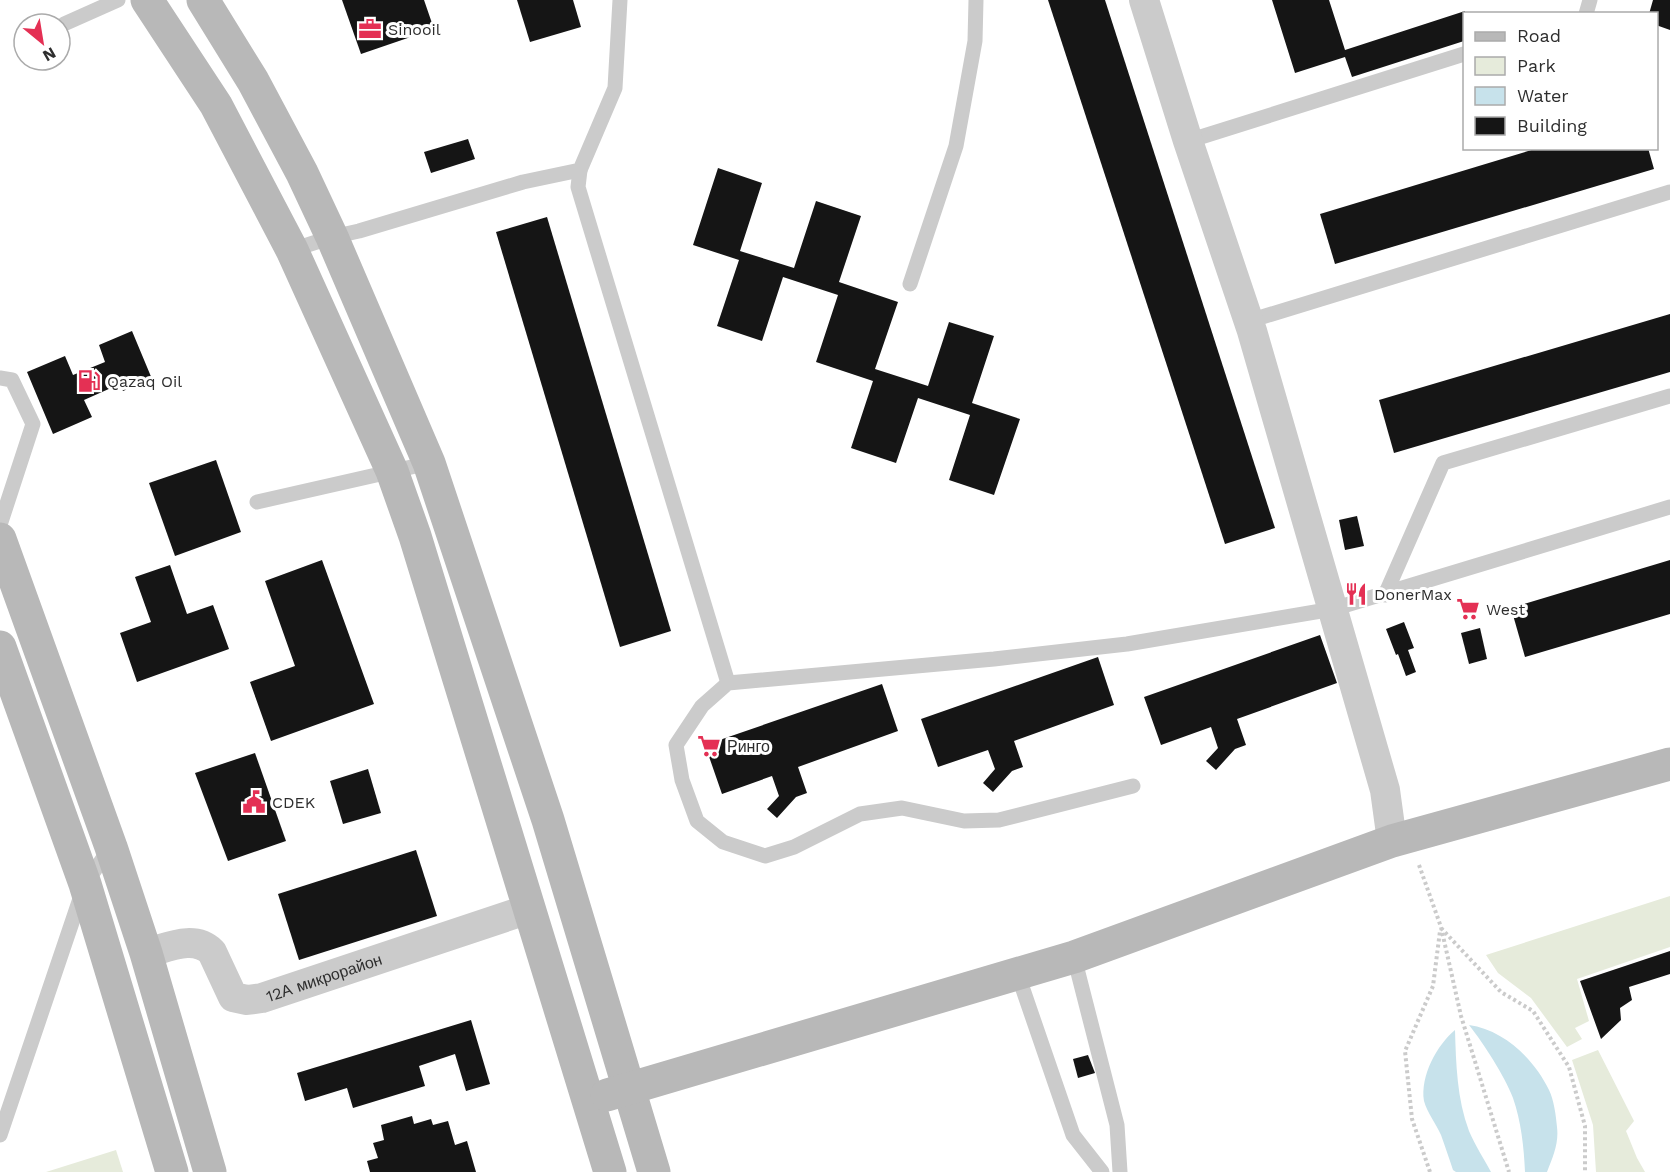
<svg xmlns="http://www.w3.org/2000/svg" width="1670" height="1172" viewBox="0 0 1670 1172" font-family="'Work Sans',sans-serif">
  <rect width="100%" height="100%" fill="#fff"/>
  <g fill="#e6ebdb">
    <path d="M1670,896V947L1577,979L1589,1021L1575,1028L1582,1039L1567,1047L1531,998L1498,973L1486,955Z"/>
    <path d="M1598,1050L1634,1121L1626,1131L1637,1158L1645,1172H1596L1593,1125L1572,1060Z"/>
    <path d="M116,1150L123,1172H46Z"/>
  </g>
  <g fill="#c7e2eb">
    <path d="M1469,1025C1504,1030 1534,1059 1549,1090C1554,1100 1556,1116 1557,1127C1559,1143 1553,1157 1547,1172H1525C1524,1147 1521,1121 1513,1098C1504,1075 1484,1044 1469,1025Z"/>
    <path d="M1455,1030C1456,1064 1457,1099 1469,1131C1475,1145 1484,1159 1491,1172H1456L1453,1170C1449,1158 1445,1146 1441,1135C1436,1124 1427,1112 1424,1101C1420,1076 1437,1045 1455,1030Z"/>
  </g>
  <g fill="#151515">
    <path d="M342,0H424L434,29L361,54Z"/>
    <path d="M517,0H573L581,27L530,42Z"/>
    <path d="M1048,0H1105L1275,528L1225,544Z"/>
    <path d="M1272,0H1329L1345,50L1465,11L1464,41L1352,77L1345,57L1295,73Z"/>
    <path d="M1653,0H1670V30L1656,25V14H1649Z"/>
    <path d="M468,139L475,159L431,173L424,152Z"/>
    <path d="M1538,148H1648L1654,169L1335,264L1320,214Z"/>
    <path d="M718,168L762,183L740,251L794,268L816,201L861,216L839,282L898,302L875,369L928,386L949,322L994,336L972,403L1020,419L994,495L949,480L970,415L918,398L896,463L851,448L873,381L816,362L838,295L783,277L762,341L717,326L739,260L693,245Z"/>
    <path d="M547,217L671,631L620,647L496,232Z"/>
    <path d="M1670,314V372L1394,453L1379,400Z"/>
    <path d="M132,331L152,379L123,391L120,384L84,400L92,417L53,434L27,372L65,356L73,375L105,362L99,345Z"/>
    <path d="M216,460L241,532L175,556L149,483Z"/>
    <path d="M1357,516L1364,546L1345,550L1339,520Z"/>
    <path d="M322,560L374,704L271,741L250,682L295,666L265,581Z"/>
    <path d="M1670,560V614L1525,657L1511,608Z"/>
    <path d="M170,565L187,614L213,605L229,649L137,682L120,633L151,622L135,577Z"/>
    <path d="M1404,622L1414,648L1408,650L1416,672L1406,676L1398,654L1396,655L1386,629Z"/>
    <path d="M1480,628L1487,659L1469,664L1461,633Z"/>
    <path d="M1320,635L1337,683L1237,719L1246,745L1235,749L1216,770L1206,761L1218,748L1211,727L1161,745L1144,697Z"/>
    <path d="M1098,657L1114,705L1014,741L1023,767L1012,771L993,792L983,783L995,769L988,750L938,767L921,719Z"/>
    <path d="M882,684L898,731L798,767L807,793L796,797L777,818L767,809L779,796L772,776L722,794L705,745Z"/>
    <path d="M255,753L286,841L228,861L195,773Z"/>
    <path d="M368,769L381,813L343,824L330,781Z"/>
    <path d="M416,850L437,916L299,960L278,894Z"/>
    <path d="M1670,951V974L1629,987L1632,1000L1620,1008L1621,1020L1601,1039L1580,981Z"/>
    <path d="M471,1020L490,1084L466,1091L455,1054L419,1066L425,1086L353,1108L347,1088L305,1101L297,1073Z"/>
    <path d="M1088,1055L1095,1073L1078,1078L1073,1059Z"/>
    <path d="M412,1116L414,1124L431,1119L433,1125L448,1121L455,1145L467,1141L476,1172H370L367,1161L378,1158L373,1143L384,1140L381,1125Z"/>
  </g>
  <g fill="none" stroke-linecap="round" stroke-linejoin="round">
    <g stroke="#cbcbcb" stroke-width="4" stroke-dasharray="3 3" stroke-linecap="butt">
      <path d="M1419,865L1441,927L1461,1016L1509,1172"/>
      <path d="M1441,928L1501,992L1533,1011L1569,1067L1585,1126V1172"/>
      <path d="M1430,1172L1412,1119L1405,1051L1433,986L1440,931"/>
    </g>
    <g stroke="#cbcbcb" stroke-width="15">
      <path d="M1586,14L1590,0"/>
      <path d="M64,24L118,0"/>
      <path d="M1188,141L1464,54"/>
      <path d="M580,170L578,187L728,683"/>
      <path d="M292,250L332,237L359,231L523,182L580,170L615,88L620,0"/>
      <path d="M910,284L956,146L975,41L976,0"/>
      <path d="M1249,321L1670,192"/>
      <path d="M0,378L12,380L33,424L0,525"/>
      <path d="M257,502L429,463"/>
      <path d="M1385,595L1443,463L1670,396"/>
      <path d="M1133,786L999,820L964,821L902,808L860,814L794,847L765,856L723,842L697,821L682,780L676,745L702,706L728,683L994,659L1127,644L1333,609L1670,507"/>
      <path d="M1074,957L1117,1125L1120,1172"/>
      <path d="M1018,975L1073,1135L1102,1172"/>
      <path d="M0,1135L85,884L111,847"/>
    </g>
    <g stroke="#cbcbcb" stroke-width="30">
      <path d="M1144,0L1188,141L1252,331L1385,790L1392,841"/>
      <path id="s1" d="M146,953C167,948 194,934 212,952L233,997L247,1000L262,998L529,909"/>
    </g>
    <g stroke="#b8b8b8" stroke-width="33">
      <path d="M147,0L216,105L292,250L392,471L415,536L610,1172"/>
      <path d="M203,0L253,81L302,173L332,237L429,463L548,820L654,1172"/>
      <path d="M0,539L111,847L146,953L210,1172"/>
      <path d="M0,647L85,884L172,1172"/>
      <path d="M607,1095L1074,957L1392,841L1670,764"/>
    </g>
  </g>
  <defs>
    <g id="office-bare" transform="scale(1.8)"><path d="M-6-3h4V-5.5h4V-3h4V5H-6ZM-1-4.5V-3h2v-1.5ZM-6 0V1H6V0Z" fill="#e43054" stroke="#fff" stroke-width="2.5" paint-order="stroke"/></g>
    <g id="fuel-bare" transform="scale(1.8)"><path d="M-5.5-6h7V0h2V4h1.3V-2.5L3-4.5l.8-.8L6-3V5H2.5V1h-1V6h-7ZM-4.2-4.7v3.2H.2V-4.7Z" fill="#e43054" stroke="#fff" stroke-width="2.5" paint-order="stroke"/></g>
    <g id="restaurant-bare" transform="scale(1.8)"><path d="M-5-6h1v4h1v-4h1v4h1v-4h1v5L-1.5 .5V6h-2V.5L-5-1ZM5-6V6H3V1.5H1.5Q1.5-4 5-6Z" fill="#e43054" stroke="#fff" stroke-width="2.5" paint-order="stroke"/></g>
    <g id="supermarket-bare" transform="scale(1.8)"><path d="M-6-5.5h2.5l.6 2H6L4.5 2H-2.5L-4.4-4H-6ZM-1.5 3.2a1.3 1.3 0 1 0 .1 0ZM3 3.2a1.3 1.3 0 1 0 .1 0Z" fill="#e43054" stroke="#fff" stroke-width="2.5" paint-order="stroke"/></g>
    <g id="civic-bare" transform="scale(1.8)"><path d="M-.6-6.5H3V-4.5H.6V-3L4-1V1h2V6H-6V1h2V-1L-.6-3ZM-1.2 2.5V6h2.4V2.5Z" fill="#e43054" stroke="#fff" stroke-width="2.5" paint-order="stroke"/></g>
  </defs>
  <g fill-rule="evenodd">
    <use href="#office-bare" x="370" y="29"/>
    <use href="#fuel-bare" x="89" y="381"/>
    <use href="#restaurant-bare" x="1356" y="594"/>
    <use href="#supermarket-bare" x="1468" y="609"/>
    <use href="#supermarket-bare" x="709" y="746"/>
    <use href="#civic-bare" x="254" y="802"/>
  </g>
  <g text-anchor="middle" dominant-baseline="central" stroke-width="6" stroke-linejoin="round" paint-order="stroke">
    <g font-size="16" fill="#2e2e2e" stroke="#fff" text-anchor="start">
      <text x="388" y="29">Sinooil</text>
      <text x="107" y="381">Qazaq Oil</text>
      <text x="1374" y="594">DonerMax</text>
      <text x="1486" y="609">West</text>
      <text x="727" y="746">Ринго</text>
      <text x="272" y="802">CDEK</text>
    </g>
    <g font-size="16" fill="#2e2e2e" stroke="#fff">
      <text stroke="none"><textPath href="#s1" startOffset="214">12А микрорайон</textPath></text>
    </g>
  </g>
  <rect x="1463" y="12" width="195" height="138" fill="#ffffff" stroke="#ababab" stroke-width="1.5"/>
  <rect x="1475" y="32" width="30" height="9" fill="#b8b8b8" stroke="#ababab" stroke-width="1.5"/>
  <text x="1517" y="42" font-size="18" fill="#2e2e2e">Road</text>
  <rect x="1475" y="57" width="30" height="18" fill="#e6ebdb" stroke="#ababab" stroke-width="1.5"/>
  <text x="1517" y="72" font-size="18" fill="#2e2e2e">Park</text>
  <rect x="1475" y="87" width="30" height="18" fill="#c7e2eb" stroke="#ababab" stroke-width="1.5"/>
  <text x="1517" y="102" font-size="18" fill="#2e2e2e">Water</text>
  <rect x="1475" y="117" width="30" height="18" fill="#151515" stroke="#ababab" stroke-width="1.5"/>
  <text x="1517" y="132" font-size="18" fill="#2e2e2e">Building</text>
  <g transform="translate(42 42) rotate(150)"><circle r="28" fill="#ffffff" stroke="#ababab" stroke-width="1.5"/>
  <path d="M0-4.5L10 22L0 15L-10 22Z" fill="#e43054"/>
  <text y="-9" font-size="16" font-weight="bold" text-anchor="middle" fill="#2e2e2e">N</text>
  </g>
</svg>
